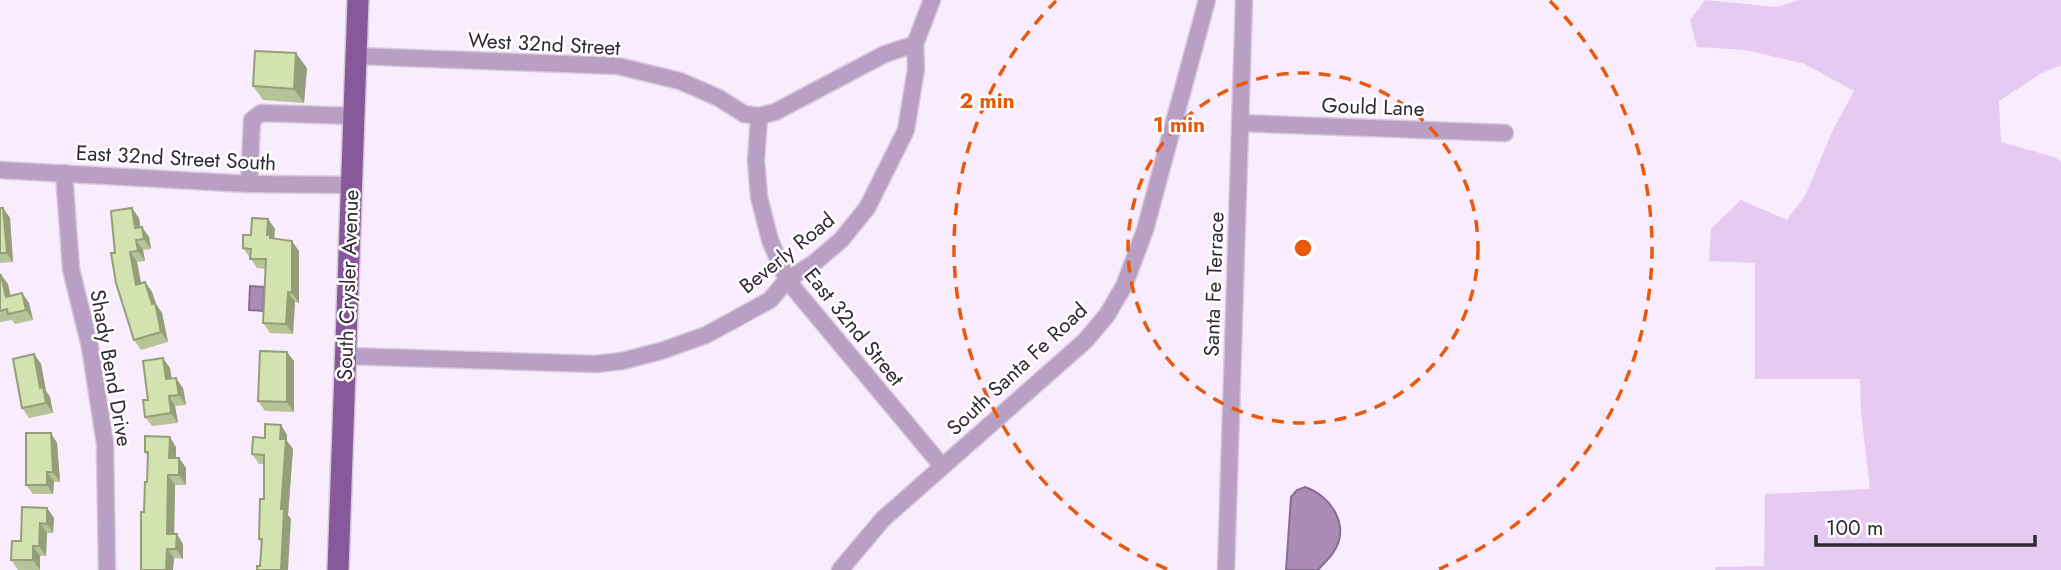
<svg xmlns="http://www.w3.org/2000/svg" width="2061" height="570" viewBox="0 0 2061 570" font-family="Jost,sans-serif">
  <rect width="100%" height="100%" fill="#f9ecfe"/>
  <path fill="#e5caf1" d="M1705,0L1777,7L1799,0H2061V65L2040,74L1999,101L2001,142L2057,158L2061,162V570H1715L1716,567L1764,566L1765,494L1870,489L1861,413L1860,379H1755V263L1709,261L1711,229L1741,200L1787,220L1806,194L1832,132L1854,91L1805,64L1746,50L1697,47L1690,20Z"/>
  <g fill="#ab8cb7" stroke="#866e90" stroke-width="2">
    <path d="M250,286L264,287L263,311L249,310Z"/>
    <path d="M1305,487C1332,496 1351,527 1333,553C1329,559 1322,565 1318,570H1286L1291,497L1297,490Z"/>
  </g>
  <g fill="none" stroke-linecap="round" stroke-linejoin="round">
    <g stroke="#d5c9da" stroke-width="19">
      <g id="minor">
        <path d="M356,56L618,66L680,81L719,98L744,114L759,116L775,112L885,54L915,44"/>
        <path d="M759,116L756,161L759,197L770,240L787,280L942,466"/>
        <path d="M1240,123L1505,133"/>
        <path d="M0,170L249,184L351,185"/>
        <path d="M64,173L71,269L90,347L105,444L107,570"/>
        <path d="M249,184L252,120L261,113L354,116"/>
        <path d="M346,356L596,364L622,361L661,351L706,335L770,300L787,280L814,263L841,240L867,208L906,130L916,69L915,44L932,0"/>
        <path d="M840,570L883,519L1085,341L1107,315L1124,286L1145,230L1207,0"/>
        <path d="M1226,570L1244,0"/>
      </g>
    </g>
    <g stroke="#d5c9da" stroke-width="24">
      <path id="major" d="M338,570L358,0"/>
    </g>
    <use href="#minor" stroke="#b89fc3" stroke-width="16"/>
    <use href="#major" stroke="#87599a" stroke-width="21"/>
  </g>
  <g fill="#b5c396">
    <path d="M307,68L304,103L263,100L253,86Z"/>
    <path d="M0,208H3L10,218L13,262L0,263Z"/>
    <path d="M139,218L140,227L149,237L151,249L143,250L145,261L137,262L141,283L145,282L152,292L156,304L162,313L168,342L141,350L134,340L115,253Z"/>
    <path d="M268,219L275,229L274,239L299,251V303L295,302L293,334L270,333L263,323L266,269L257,268L243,248L251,235Z"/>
    <path d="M0,275L8,284L10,296L22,293L29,303L33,320L15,324L12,320L0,322Z"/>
    <path d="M34,354L41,364L46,391L50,397L53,413L29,418L22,408Z"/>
    <path d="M294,361V412L265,411L258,401Z"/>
    <path d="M170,368L172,379L183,388L186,405L175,406L178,423L152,426L145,417Z"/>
    <path d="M281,425L287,435V441L293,449L288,515L291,519L260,566L261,543L259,539L264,499V464H259L252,454L265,438Z"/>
    <path d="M51,433L57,443L60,482H54L53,494H33L26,485Z"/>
    <path d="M176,447V458H179L186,468V485H175L174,534L183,544V559L174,558L173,570H141L144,512L147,482L148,457L145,452Z"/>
    <path d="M47,508L54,518L53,533H47L46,556H40V570H18L11,560L21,541Z"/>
  </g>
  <g fill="#949f7a">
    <path d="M296,53L307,68L304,103L294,89Z"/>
    <path d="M3,208L10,218L13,262L7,253Z"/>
    <path d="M132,208L139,218L142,238L135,228Z"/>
    <path d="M268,219L275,229L274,241L277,245L267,235Z"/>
    <path d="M142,227L149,237L151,249L144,239Z"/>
    <path d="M136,240L143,250L145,261L138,251Z"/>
    <path d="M292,241L299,251V303L292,293Z"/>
    <path d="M130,252L137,262L143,294L136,285Z"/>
    <path d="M1,275L8,284L13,307L6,297Z"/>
    <path d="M145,282L152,292L156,304L162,313L168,342L161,332Z"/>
    <path d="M288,292L295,302L293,334L286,324Z"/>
    <path d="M22,293L29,303L33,320L26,310Z"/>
    <path d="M287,352L294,361V412L287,402Z"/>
    <path d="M34,354L41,364L46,391L50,397L53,413L46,403L40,388Z"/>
    <path d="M163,358L170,368L173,389L166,379Z"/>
    <path d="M176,378L183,388L186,405L179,395Z"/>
    <path d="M169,396L175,406L178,423L171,413Z"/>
    <path d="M281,425L287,435V441L293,449L288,515L291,519L288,570H281Z"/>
    <path d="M51,433L57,443L60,482L53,472Z"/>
    <path d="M170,437L176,447V468L169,458Z"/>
    <path d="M179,458L186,468V485L179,475Z"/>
    <path d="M47,472L54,482L53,494L47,485Z"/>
    <path d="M168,475L175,485L174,543L167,534Z"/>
    <path d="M47,508L54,518L53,533L47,524Z"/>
    <path d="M40,523L47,533L46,556L39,546Z"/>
    <path d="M177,534L183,544V559L176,549Z"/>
    <path d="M33,546L40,556V570L33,560Z"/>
    <path d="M167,549L174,558L173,570H166Z"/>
  </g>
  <g fill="#d3e3af" stroke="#949f7a" stroke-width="2">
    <path d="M255,51L296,53L294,89L253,86Z"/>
    <path d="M0,208H3L7,253H0Z"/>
    <path d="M132,208L135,228L142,227L144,239L136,240L138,251L130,252L136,285L145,282L152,304L155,303L161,332L134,340L116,283L111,253H115L111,211Z"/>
    <path d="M252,218L268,219L267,235H270V238L292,241V293L288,292L286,324L263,323L266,259H250L251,249L243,248V235H251Z"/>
    <path d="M0,275H1L6,297L22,293L26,310L8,314L7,309L0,311Z"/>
    <path d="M260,351L287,352V402L258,401Z"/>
    <path d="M34,354L40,388L43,387L46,403L22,408L13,359Z"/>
    <path d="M163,358L166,379L176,378L179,395L169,396L171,413L145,417L143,400H148L143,361Z"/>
    <path d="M265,424L281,425L280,439H286L281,509H284L281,570H257V566H260L262,539H259L260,499H264V455L252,454L253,437L265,438Z"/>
    <path d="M26,433H51L53,472H47V485H26Z"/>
    <path d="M145,436L170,437L169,458H179V475H168L167,534H177L176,549H167L166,570H141V512H144L145,482H147L148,452H145Z"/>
    <path d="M22,507L47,508V524L40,523L39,546H33V560H11L12,541H21Z"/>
  </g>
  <g fill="none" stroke="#e8590c" stroke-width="3.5" stroke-dasharray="12 9">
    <circle cx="1303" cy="248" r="175"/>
    <path d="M1167 569A349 349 0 0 1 1056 1M1550 1A349 349 0 0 1 1439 569"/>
  </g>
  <g text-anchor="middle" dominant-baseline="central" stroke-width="5" stroke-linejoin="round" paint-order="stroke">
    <g font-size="21" fill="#312935" stroke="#fff">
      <text transform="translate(544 44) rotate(3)">West 32nd Street</text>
      <text transform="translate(1373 107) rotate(2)">Gould Lane</text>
      <text transform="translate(176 158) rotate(3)">East 32nd Street South</text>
      <text transform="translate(787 253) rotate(-39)">Beverly Road</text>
      <text transform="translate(1214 284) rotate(-88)">Santa Fe Terrace</text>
      <text transform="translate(348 285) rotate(-88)">South Crysler Avenue</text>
      <text transform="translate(854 327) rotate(51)">East 32nd Street</text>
      <text transform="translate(111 368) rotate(80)">Shady Bend Drive</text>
      <text transform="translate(1017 369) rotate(-43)">South Santa Fe Road</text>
    </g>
  </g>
  <circle cx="1303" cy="248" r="10" fill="#e8590c" stroke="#fff" stroke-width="3.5"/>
  <g font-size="21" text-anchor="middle" font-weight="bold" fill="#e8590c" stroke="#fff" stroke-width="5" stroke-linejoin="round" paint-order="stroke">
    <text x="987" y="108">2 min</text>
    <text x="1179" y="132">1 min</text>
  </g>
  <path d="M1816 535v10h219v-10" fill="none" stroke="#312935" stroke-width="3.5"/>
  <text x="1826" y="535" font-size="21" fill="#312935" stroke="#ffffff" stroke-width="5" paint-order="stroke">100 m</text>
</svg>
